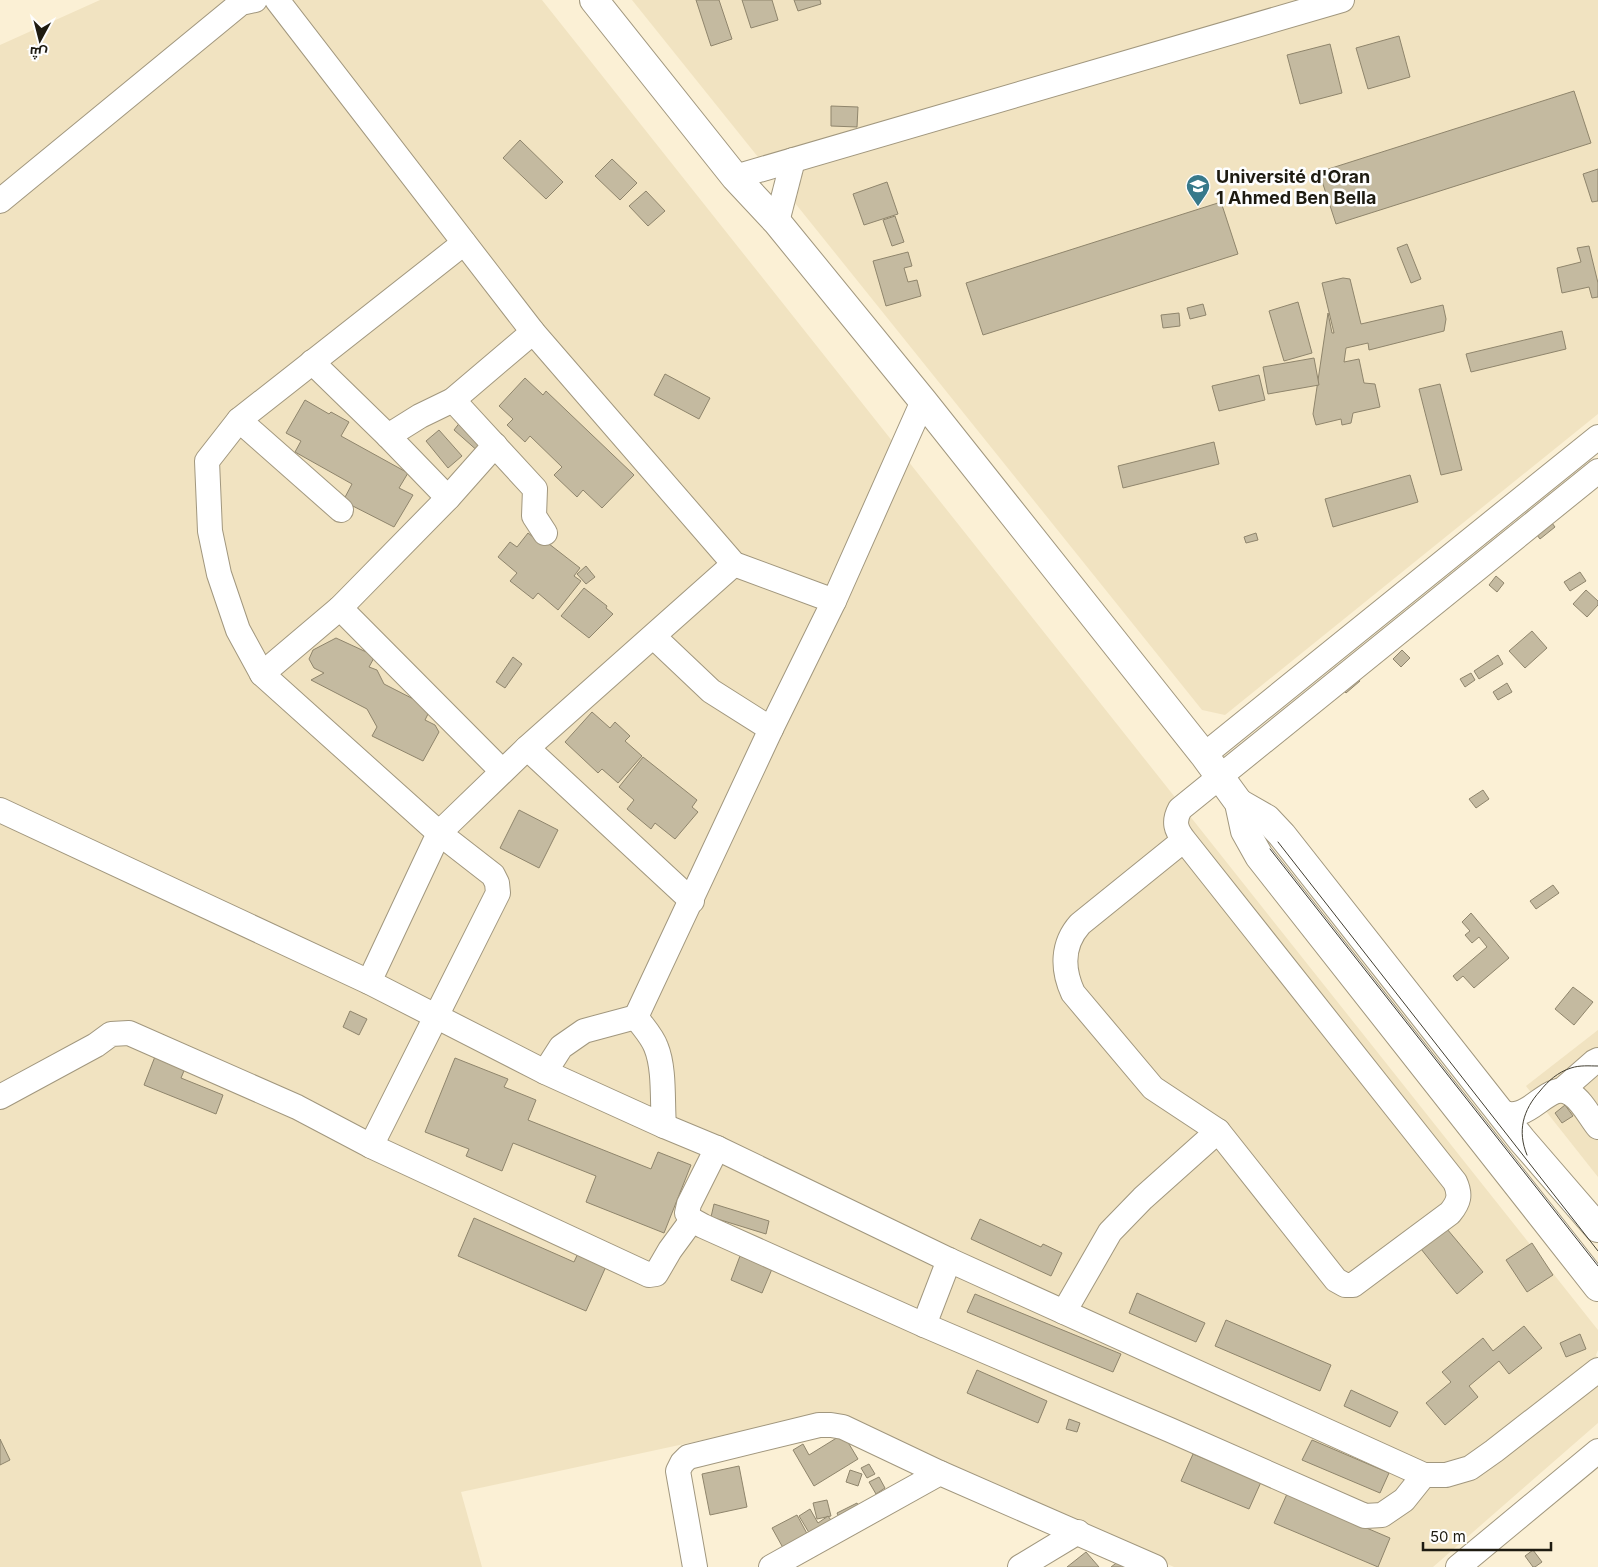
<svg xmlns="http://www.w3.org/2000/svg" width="1598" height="1567" viewBox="0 0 1598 1567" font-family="Inter,Cairo,sans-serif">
  <rect width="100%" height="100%" fill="#fbf0d5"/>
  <g fill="#f1e3c1">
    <path d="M100,0H542L1598,1330V1350L1596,1355L1598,1359V1423L1433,1567H1174L833,1412L461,1492L482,1567H0V45Z"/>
    <path d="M632,0H1598V414L1225,715L1202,710Z"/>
    <path d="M1598,1030V1177L1526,1086Z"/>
  </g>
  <g fill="#c4baa0" stroke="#8f856c">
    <path d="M696,0H719L732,39L711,46Z"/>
    <path d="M742,0H772L778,20L751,28Z"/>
    <path d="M794,0H820L821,4L798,11Z"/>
    <path d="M1399,36L1410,77L1368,89L1356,48Z"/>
    <path d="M1330,44L1342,93L1300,104L1287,55Z"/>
    <path d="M1574,91L1591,143L1336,224L1319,172Z"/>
    <path d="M831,106L858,107L857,127L831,126Z"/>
    <path d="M520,140L563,182L546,199L503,158Z"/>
    <path d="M612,159L637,183L620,200L595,176Z"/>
    <path d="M1598,169V201L1592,202L1583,174Z"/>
    <path d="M887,182L898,214L864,225L853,194Z"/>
    <path d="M646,191L665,211L648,226L629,206Z"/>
    <path d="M1221,202L1238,254L983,335L966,283Z"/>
    <path d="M895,216L904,242L892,246L883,220Z"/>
    <path d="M1407,244L1421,279L1411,283L1397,248Z"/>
    <path d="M1589,246L1598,283V297L1592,298L1589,287L1562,293L1557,268L1581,262L1577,248Z"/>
    <path d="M908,252L912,266L904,268L908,282L917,280L921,296L886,306L873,261Z"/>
    <path d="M1343,278L1350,279L1361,324L1443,305L1446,319L1444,331L1369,350L1368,343L1346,348L1344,362L1359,359L1364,383L1375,384L1380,407L1353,413L1351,423L1342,425L1341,419L1316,425L1313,414L1328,313L1332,333H1334L1322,283Z"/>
    <path d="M1298,302L1312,353L1284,361L1269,311Z"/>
    <path d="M1203,304L1206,315L1190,319L1187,308Z"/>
    <path d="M1179,313L1180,326L1163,328L1161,315Z"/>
    <path d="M1562,331L1566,349L1471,372L1466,354Z"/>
    <path d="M1314,358L1319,385L1268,394L1263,367Z"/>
    <path d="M665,374L710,398L699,419L654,395Z"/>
    <path d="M1259,375L1265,400L1219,411L1212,386Z"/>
    <path d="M525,378L543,395L546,391L634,475L602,508L583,490L577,497L554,475L562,467L530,436L525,442L507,425L513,419L499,406Z"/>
    <path d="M1440,384L1462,470L1441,475L1419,389Z"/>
    <path d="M305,400L329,414L331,412L349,422L341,436L408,473L399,488L413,495L394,527L343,501L352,484L295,452L301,441L286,433Z"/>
    <path d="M461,421L487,445L480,453L454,430Z"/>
    <path d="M439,430L462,456L448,468L426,441Z"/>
    <path d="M1214,442L1219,464L1123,488L1118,466Z"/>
    <path d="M1410,475L1418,502L1333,527L1325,499Z"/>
    <path d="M1549,519L1555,527L1540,539L1534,531Z"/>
    <path d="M528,533L541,543L544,540L580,568L574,576L581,581L558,610L538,593L533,599L510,581L517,573L498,557L510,542L517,547Z"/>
    <path d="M1256,533L1258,540L1246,543L1244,537Z"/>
    <path d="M586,566L595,577L586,584L577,574Z"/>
    <path d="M1580,572L1586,581L1570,591L1564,582Z"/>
    <path d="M1496,576L1504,583L1497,592L1489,585Z"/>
    <path d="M584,588L607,606L606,608L613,614L589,638L561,616Z"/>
    <path d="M1586,590L1598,601V605L1587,617L1573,604Z"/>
    <path d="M1532,631L1547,648L1525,668L1509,651Z"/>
    <path d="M336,638L375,656L369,667L377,670L384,684L431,708L425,720L435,725L439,732L423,761L372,736L377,727L367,709L311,680L324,673L314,668L309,659L313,650Z"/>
    <path d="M1402,650L1410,658L1401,667L1393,659Z"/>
    <path d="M1498,655L1503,664L1479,679L1474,671Z"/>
    <path d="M513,657L522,664L505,688L496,682Z"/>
    <path d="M1353,673L1360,681L1346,693L1339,685Z"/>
    <path d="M1471,673L1475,680L1465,687L1460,679Z"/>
    <path d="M1507,683L1512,692L1498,700L1493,692Z"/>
    <path d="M592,712L610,728L615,722L630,736L625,741L642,756L618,783L602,769L598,773L565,742Z"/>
    <path d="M643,757L697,800L692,807L698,812L675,839L655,823L651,829L627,809L634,800L619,787Z"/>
    <path d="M1483,790L1489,799L1476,808L1469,799Z"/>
    <path d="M519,810L558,830L539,868L500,848Z"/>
    <path d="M1553,885L1559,893L1536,909L1530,901Z"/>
    <path d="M1471,913L1509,958L1474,988L1463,976L1457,981L1453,976L1487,947L1479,937L1472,943L1465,935L1470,931L1462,922Z"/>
    <path d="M1573,987L1593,1002L1574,1025L1555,1009Z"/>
    <path d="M350,1011L367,1019L359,1035L343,1027Z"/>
    <path d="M156,1054L186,1066L181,1078L223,1095L216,1114L144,1085Z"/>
    <path d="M455,1058L508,1079L504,1087L536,1100L528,1120L651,1169L658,1152L691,1165L664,1233L586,1202L596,1176L513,1143L502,1171L466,1156L469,1149L425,1132Z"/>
    <path d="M1565,1105L1573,1116L1562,1123L1555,1113Z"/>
    <path d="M714,1204L769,1221L766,1234L711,1217Z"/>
    <path d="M474,1218L574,1262L580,1249L608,1262L586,1311L458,1256Z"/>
    <path d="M980,1219L1041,1247L1043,1244L1062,1253L1051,1276L971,1239Z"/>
    <path d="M1442,1223L1483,1272L1457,1294L1417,1244Z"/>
    <path d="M1532,1243L1553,1275L1527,1292L1506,1260Z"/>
    <path d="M740,1256L772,1269L762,1293L731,1280Z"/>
    <path d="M1137,1293L1205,1323L1196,1342L1129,1313Z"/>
    <path d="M975,1294L1121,1354L1113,1372L967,1312Z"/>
    <path d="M1226,1320L1331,1365L1320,1391L1215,1346Z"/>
    <path d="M1524,1326L1542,1348L1509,1374L1499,1361L1469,1386L1478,1397L1445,1425L1426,1403L1451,1382L1442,1372L1483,1338L1493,1351Z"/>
    <path d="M1580,1334L1586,1349L1566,1357L1560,1343Z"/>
    <path d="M977,1370L1047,1401L1038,1423L967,1393Z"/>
    <path d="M1351,1390L1398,1412L1390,1427L1344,1406Z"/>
    <path d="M1069,1419L1080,1423L1077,1432L1066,1429Z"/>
    <path d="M843,1434L858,1459L814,1486L793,1450L803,1444L809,1455Z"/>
    <path d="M0,1439L10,1460L0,1465Z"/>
    <path d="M1312,1440L1389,1473L1380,1493L1302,1460Z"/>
    <path d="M1193,1454L1261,1482L1249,1509L1181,1481Z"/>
    <path d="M869,1464L875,1474L867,1478L861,1468Z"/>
    <path d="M739,1466L747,1507L710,1515L702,1474Z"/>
    <path d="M850,1470L862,1474L858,1486L846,1482Z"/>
    <path d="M879,1477L885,1488L876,1494L869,1482Z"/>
    <path d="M1287,1494L1390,1538L1378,1567L1274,1523Z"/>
    <path d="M827,1500L831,1516L817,1519L813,1503Z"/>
    <path d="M857,1503L863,1514L842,1524L837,1513Z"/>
    <path d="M810,1509L818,1523L828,1516L833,1523L811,1536L799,1516Z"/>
    <path d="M797,1515L811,1541L787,1555L772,1528Z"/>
    <path d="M1533,1550L1542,1562L1535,1567H1533L1525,1556Z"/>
    <path d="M1086,1552L1099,1567H1067Z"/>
    <path d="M1119,1561L1124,1567H1111Z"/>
  </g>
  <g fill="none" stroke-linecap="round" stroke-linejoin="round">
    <g stroke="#a1977e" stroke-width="26">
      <g id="minor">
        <path d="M277,0L533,332L734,564L834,601"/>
        <path d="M735,177L1342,0"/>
        <path d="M0,201L241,3L255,0"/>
        <path d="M777,222L793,160"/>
        <path d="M312,362L388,436L448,498"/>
        <path d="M453,400L535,489L534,516L545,533"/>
        <path d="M239,420L341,510"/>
        <path d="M388,436L420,416L453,400L533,332"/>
        <path d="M340,608L502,771"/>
        <path d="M654,637L711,691L771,729"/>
        <path d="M262,674L340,608L448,498L495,445"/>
        <path d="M527,748L692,901"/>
        <path d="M1204,755L1598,437"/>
        <path d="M0,810L369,982L545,1072L664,1126C662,1102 665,1069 656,1047C652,1036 643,1027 636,1017L771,729L834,601L923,401"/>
        <path d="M1184,840L1080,924C1062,944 1062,969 1073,993L1153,1088L1218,1131L1336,1280L1345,1285H1353L1450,1213C1459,1202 1461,1195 1455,1182L1184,840C1176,830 1173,822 1180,809L1598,471"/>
        <path d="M369,982L439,833L262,674L238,630L219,574L210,531L207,461L239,420L464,243"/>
        <path d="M545,1072L561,1047L584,1031L636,1017"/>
        <path d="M1562,1090L1594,1062L1598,1060"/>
        <path d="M0,1097L96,1045L111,1034L129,1033L297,1107L371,1146L649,1275L656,1274L670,1250L692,1220"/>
        <path d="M1498,1110C1528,1129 1548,1077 1571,1094C1582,1101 1590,1117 1598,1127"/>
        <path d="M664,1126L717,1148L949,1260L1424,1475H1446L1470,1468L1494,1451L1598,1370"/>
        <path d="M371,1146L498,893L497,883L493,875L439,833L527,748L734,564"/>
        <path d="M717,1148L689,1204L687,1213L692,1220L703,1226L924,1325L1170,1430L1365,1516L1382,1515L1404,1500L1424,1475"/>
        <path d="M1064,1312L1110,1232L1143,1198L1218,1131"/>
        <path d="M924,1325L949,1260"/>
        <path d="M695,1567L678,1471L682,1463L688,1457L819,1425H831L843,1427L940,1473"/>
        <path d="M771,1567L940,1473L1155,1567"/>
        <path d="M1020,1567L1078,1532"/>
        <path d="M1458,1567L1598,1451"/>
      </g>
    </g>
    <g stroke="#a1977e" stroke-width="30">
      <g id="major">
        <path d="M594,0L735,177L777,222L923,401L1204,755L1239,803L1245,831L1259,856L1598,1287"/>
        <path d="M1239,803L1267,819L1282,835L1522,1140L1598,1228"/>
      </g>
    </g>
    <use href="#minor" stroke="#fff" stroke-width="24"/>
    <use href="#major" stroke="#fff" stroke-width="28"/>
    <g stroke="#423e31" stroke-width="1">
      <path d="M1278,842L1598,1251"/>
      <path d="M1270,849L1598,1266"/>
      <path d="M1527,1155C1517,1131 1523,1110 1540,1091C1548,1081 1558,1072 1571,1068C1580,1065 1589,1066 1598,1066"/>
    </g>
  </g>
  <defs>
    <g id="university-pin" transform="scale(1.25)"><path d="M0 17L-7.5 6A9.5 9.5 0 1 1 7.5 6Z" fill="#37798b" stroke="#fefefe"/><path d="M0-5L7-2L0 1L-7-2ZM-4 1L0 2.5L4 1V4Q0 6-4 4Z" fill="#fff"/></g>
  </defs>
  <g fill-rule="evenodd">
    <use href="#university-pin" x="1198" y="186"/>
  </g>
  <g text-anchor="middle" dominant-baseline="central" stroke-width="5" stroke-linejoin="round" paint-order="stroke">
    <g font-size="18" font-weight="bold" fill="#1e1b11" stroke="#fefefe" text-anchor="start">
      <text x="1216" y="176">Université d'Oran<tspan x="1216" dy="21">1 Ahmed Ben Bella</tspan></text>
    </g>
  </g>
  <g transform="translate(40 40) rotate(187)" stroke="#fefefe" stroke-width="4" paint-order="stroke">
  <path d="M0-4L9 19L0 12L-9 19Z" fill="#1e1b11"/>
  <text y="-8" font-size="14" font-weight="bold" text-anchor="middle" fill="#1e1b11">ش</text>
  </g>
  <path d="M1423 1542v8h128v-8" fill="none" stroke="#1e1b11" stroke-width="2.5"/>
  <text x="1430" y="1542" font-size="15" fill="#1e1b11" stroke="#fefefe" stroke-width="4" paint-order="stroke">50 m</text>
</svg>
